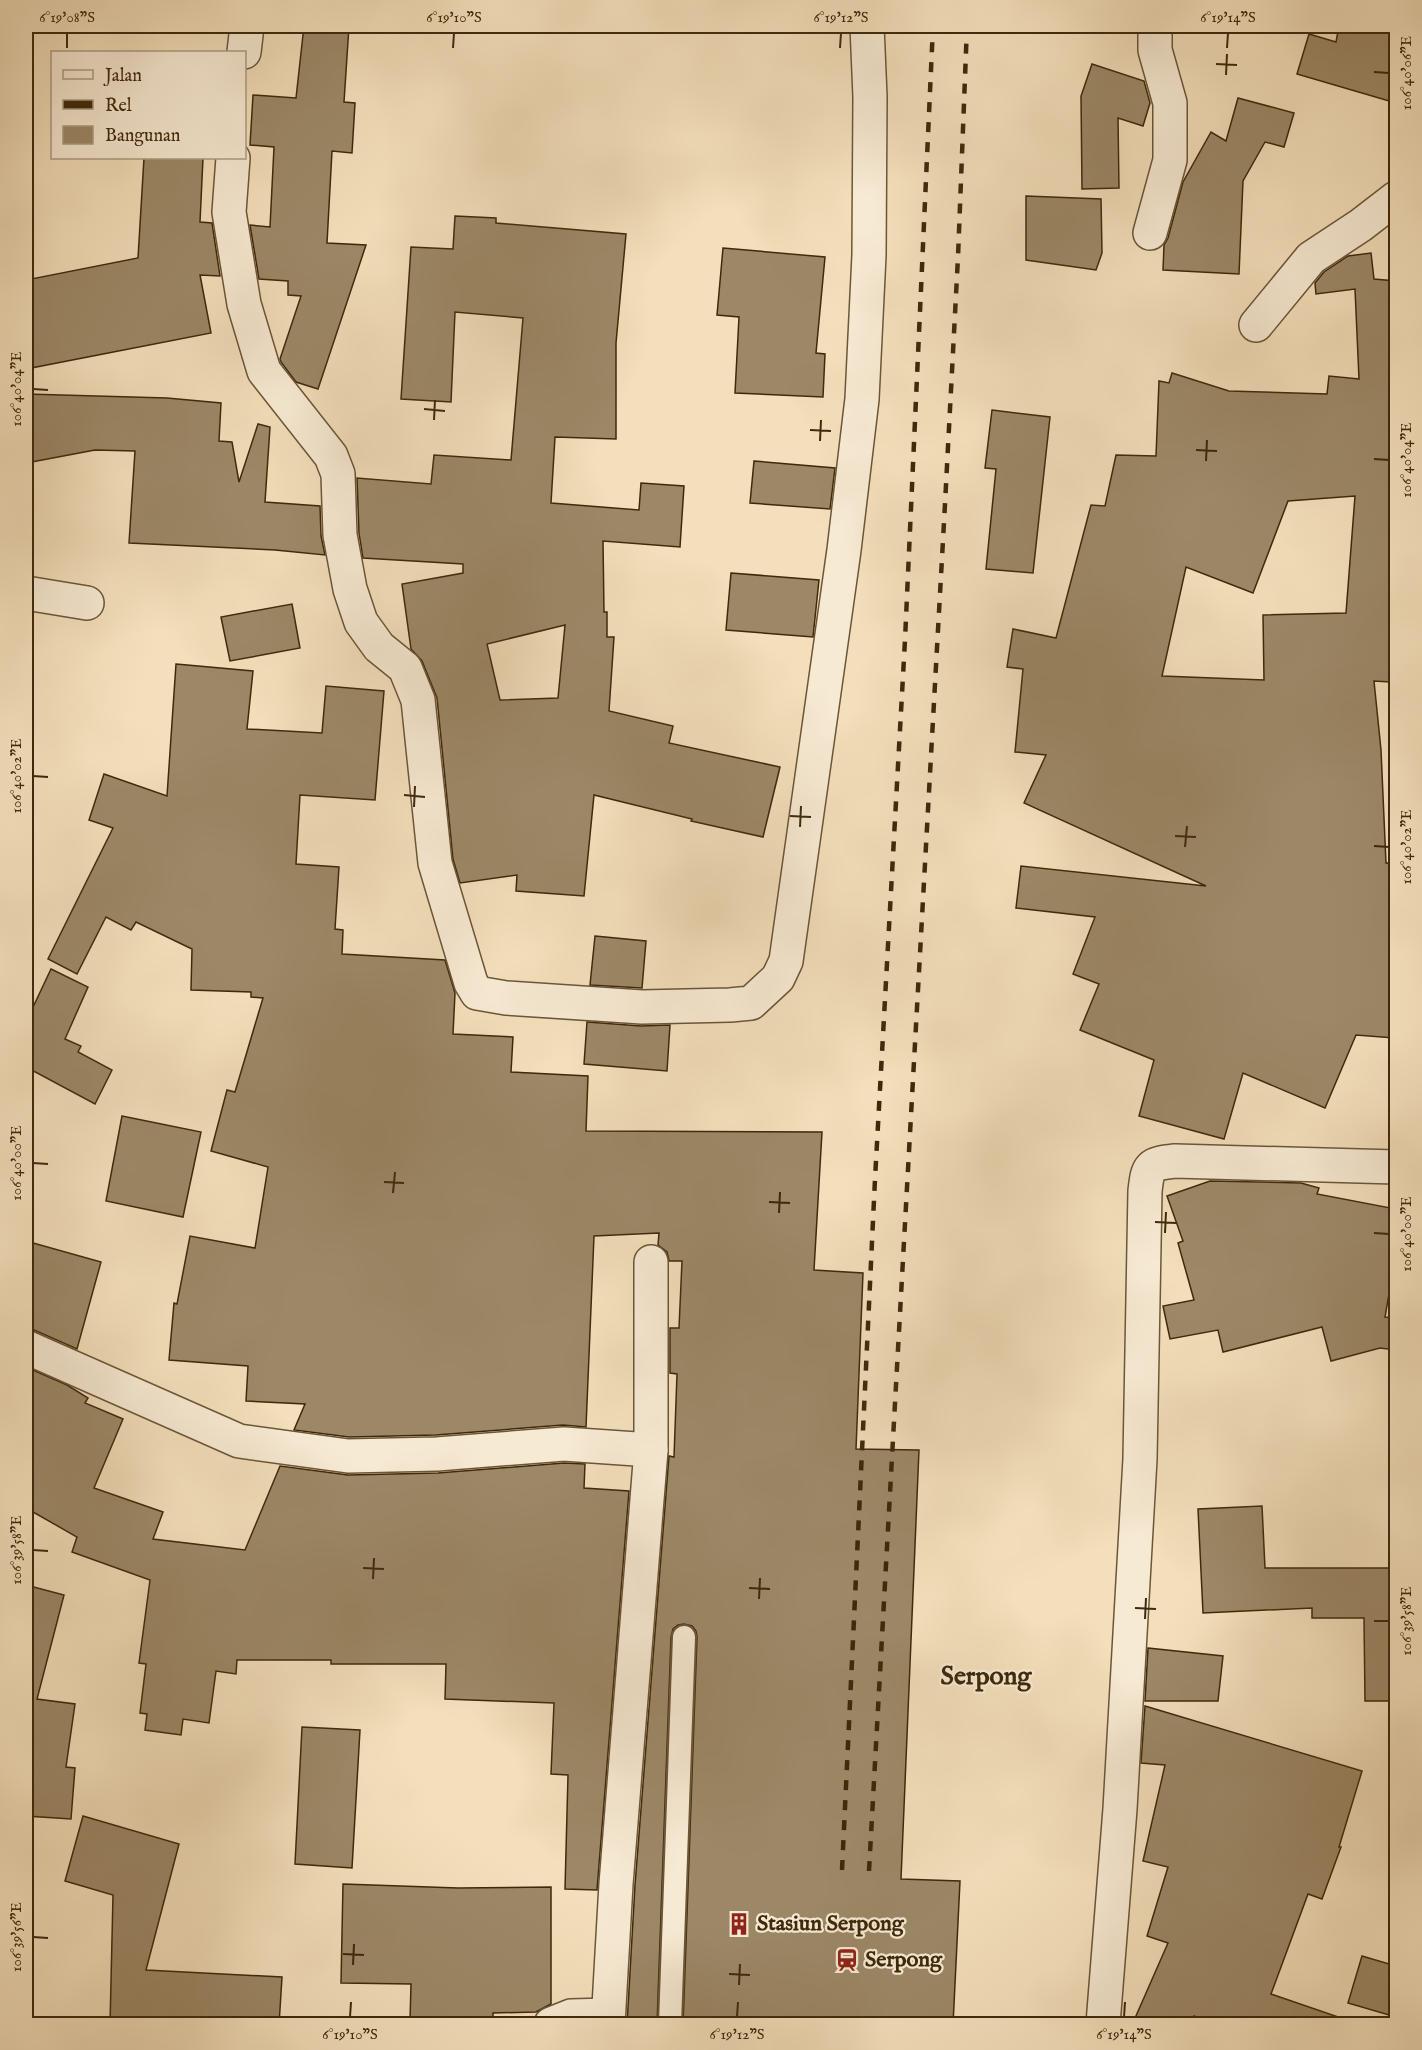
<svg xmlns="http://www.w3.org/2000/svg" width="1422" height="2050" viewBox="0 0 1422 2050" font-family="'IM FELL English',serif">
  <rect width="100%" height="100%" fill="#f3dfbb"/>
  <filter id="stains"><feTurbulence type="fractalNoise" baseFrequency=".00333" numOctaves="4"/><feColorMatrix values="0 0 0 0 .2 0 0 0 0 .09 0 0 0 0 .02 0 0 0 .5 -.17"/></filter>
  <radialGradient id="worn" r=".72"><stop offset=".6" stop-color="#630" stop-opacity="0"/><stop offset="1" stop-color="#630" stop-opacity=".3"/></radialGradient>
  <g fill="#9c8867" stroke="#3e290c" stroke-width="1.5" fill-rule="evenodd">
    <path d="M304,26H349L344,102L355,103L352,153L332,151L327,243L366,245L318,389L296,382L281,362L280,359L301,296L288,295V281L259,279L250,225L270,227L274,147L250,145L253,95L296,98Z"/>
    <path d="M1339,26H1396V103L1297,74L1309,34L1336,42Z"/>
    <path d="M1092,64L1144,81L1150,103L1143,126L1118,118L1119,188L1082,189L1081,96Z"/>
    <path d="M1238,98L1294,113L1284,147L1265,142L1243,181L1239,274L1163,270L1164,245L1168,238L1183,182L1211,132L1226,141Z"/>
    <path d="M144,158H203L200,222L212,223L220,276L200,275L211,333L26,369V280L138,258Z"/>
    <path d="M1026,196L1101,199L1102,253L1096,270L1026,260Z"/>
    <path d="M455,216L496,218V223L626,234L616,343V439L555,437L551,503L639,510L641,483L684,486L680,547L603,541L604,612H607V637H614L609,711L673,726L669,743L780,767L763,837L691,821L692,819L594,795L584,896L516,891L517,875L460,883L453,859L437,698L422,661L411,649L402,584L463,573V564L363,558L359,533L357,478L431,484L434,455L511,460L523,318L455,312L451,402L401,399L411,247L453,249ZM565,625L558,698L500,700L487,644Z"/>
    <path d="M723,248L825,257L816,353L825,354L823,397L735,393L739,317L717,315Z"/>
    <path d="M1371,253L1374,279L1396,281V625L1390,682L1374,681L1381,750L1386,863H1389L1396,934V996L1394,1038L1356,1035L1325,1108L1243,1073L1224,1139L1139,1116L1154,1060L1080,1030L1099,984L1073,974L1095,917L1016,908L1021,866L1206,886L1024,803L1046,755L1015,752L1023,669L1007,667L1013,629L1056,638L1091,505L1105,506L1116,455L1156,456L1159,381L1169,383L1172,373L1229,391L1327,394L1329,376L1359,379L1355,289L1316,294L1315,283L1324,272L1348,256ZM1355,496L1346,613L1263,615L1264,680L1162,676L1186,567L1253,593L1288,501Z"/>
    <path d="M26,394L167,398L221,403L219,441L232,442L239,482L258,424L270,427L265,502L320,506L321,536L325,555L275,550L129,543L135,451L95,450L26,463Z"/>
    <path d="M992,410L1050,417L1033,573L986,569L996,469L985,468Z"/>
    <path d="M754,461L835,468L830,509L750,503Z"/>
    <path d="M731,573L819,580L813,637L726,630Z"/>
    <path d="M292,604L300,648L230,661L221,617Z"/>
    <path d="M176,664L253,671L247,729L322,733L326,686L384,691L375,800L300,795L296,864L339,867L335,929L343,930L342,954L445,960L455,993L453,1034L513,1037L511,1072L588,1076L586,1131L822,1132L814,1270L863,1273L856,1449L919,1450L901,1879L960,1881L953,2025H683L697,1637L696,1631L692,1626L684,1624L678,1625L673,1629L671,1637L657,2025H627L635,1885L669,1456L674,1457L677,1374L670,1373V1328H679L682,1261H669L667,1252L658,1245L659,1233L594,1236L586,1427L563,1425L436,1435L349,1437L294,1430L305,1404L246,1401L248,1366L169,1360L174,1303L177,1304L190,1236L255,1248L268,1167L211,1151L227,1090L235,1092L263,998L251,997V992L191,990L192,949L136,922L131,930L106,917L77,974L48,959L113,828L89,820L104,774L167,796Z"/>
    <path d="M595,936L646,941L642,988L590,985Z"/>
    <path d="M51,969L88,987L65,1039L81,1046L78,1052L112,1070L95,1104L26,1067V1022Z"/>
    <path d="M587,1022L641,1026L670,1025L667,1071L584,1064Z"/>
    <path d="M122,1116L201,1132L183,1217L106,1201Z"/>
    <path d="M1210,1181L1301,1183L1319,1188L1317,1194L1396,1209V1254L1385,1317L1396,1318V1350L1380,1348L1331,1361L1322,1327L1223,1352L1218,1330L1170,1339L1163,1306L1194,1300L1178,1243L1183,1241L1167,1196Z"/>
    <path d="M26,1241L101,1262L77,1349L34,1330L26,1329Z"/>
    <path d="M26,1367L67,1385L88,1398L85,1403L123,1419L94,1488L163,1512L153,1539L245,1550L280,1466L348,1475L438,1473L564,1463L585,1464L584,1488L629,1491L597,1890L565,1889L568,1775L551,1774L554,1703L445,1699L446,1664H331V1660H237L236,1674L216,1671L209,1723L183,1719L181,1735L145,1730L147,1714L140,1713L146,1664L139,1663L150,1580L72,1552L77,1537L26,1508Z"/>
    <path d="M1262,1506L1265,1568H1396V1701H1365L1364,1618H1312V1608L1203,1613L1198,1509Z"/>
    <path d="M26,1585L64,1595L37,1699L75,1704L66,1767L75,1768L71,1819L26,1816L31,1749H26Z"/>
    <path d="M1148,1648L1223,1656L1218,1701H1145Z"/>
    <path d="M1145,1706L1362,1771L1339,1847H1341L1322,1899L1308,1894L1271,1994L1344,2019L1343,2025H1218L1194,2016L1190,2025H1132L1168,1943L1147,1936L1168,1867L1143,1861L1165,1765L1141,1763Z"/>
    <path d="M302,1727L360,1730L352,1868L295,1864Z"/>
    <path d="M83,1816L179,1844L146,1970L282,1977L279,2025H110L113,1895L65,1881Z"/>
    <path d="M343,1884L458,1888L551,1887V2004L536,2012L493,2013V2018L447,2017V2022L410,2021L411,1984L341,1983Z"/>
    <path d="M1362,1956L1396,1966V2017L1348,2003Z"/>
  </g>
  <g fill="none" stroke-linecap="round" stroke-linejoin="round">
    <g stroke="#6b5638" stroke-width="26">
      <path id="lane" d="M670,2024L684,1637"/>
    </g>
    <g stroke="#6b5638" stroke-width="36">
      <g id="street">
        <path d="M244,52L247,26"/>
        <path d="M233,158L229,212L244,304L264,371L331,456L338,474L340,535L350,589L361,622L379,647L405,668L418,700L435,863L471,983L477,993L506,998L642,1007L730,1005L751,1003L778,978L786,961L844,550L862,399L869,255L870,97L867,26"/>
        <path d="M1150,233L1170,160V103L1155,50V26"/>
        <path d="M1256,325L1311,258L1361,225L1396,198"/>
        <path d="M26,593L87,603"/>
        <path d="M26,1347L239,1441L348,1456L437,1454L564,1444L651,1450"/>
        <path d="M551,2024L571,2016L608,2015"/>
        <path d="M608,2024L616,1884L651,1450V1262"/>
        <path d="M1103,2024L1120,1809L1140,1459L1145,1191C1148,1165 1149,1164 1175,1161L1396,1167"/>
      </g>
    </g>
    <use href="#lane" stroke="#f7ead3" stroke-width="22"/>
    <use href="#street" stroke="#f7ead3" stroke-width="33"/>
    <g stroke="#3e290c" stroke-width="4.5" stroke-dasharray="10 10" stroke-linecap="butt">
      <path d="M842,1870L875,1179L905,640L933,26"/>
      <path d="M869,1871L945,504L958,257L967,26"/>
    </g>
  </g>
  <path fill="none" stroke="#3e290c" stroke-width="2" d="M67,48V33M453,48L454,33M840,48L841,33M1227,48L1228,33M1216,64L1237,65M1374,72L1389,73M1226,75L1227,54M33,389L48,390M424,409L445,411M434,420L435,400M810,430L831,431M820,441L821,420M1196,450L1217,451M1374,459L1389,460M1206,461L1207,440M33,776L48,777M404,795L425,797M414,807L415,786M790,816L811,817M800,827L801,806M1175,836L1196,837M1374,846L1389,847M1185,847L1187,826M33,1163L48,1164M384,1182L404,1183M393,1193L395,1172M769,1202L790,1203M779,1213L780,1192M1155,1222L1176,1223M1165,1233L1166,1212M1374,1233L1389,1234M33,1550L48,1551M363,1568L384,1569M373,1579L374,1558M749,1588L770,1589M759,1599L760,1578M1135,1608L1156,1609M1145,1619L1146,1598M1374,1621H1389M33,1937L48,1938M343,1954L364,1955M353,1965L354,1944M729,1974L750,1975M739,1985L740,1964M350,2017L351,2002M737,2017L738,2002M1124,2017L1125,2002"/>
  <defs>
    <g id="building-bare" transform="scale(1.8)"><path d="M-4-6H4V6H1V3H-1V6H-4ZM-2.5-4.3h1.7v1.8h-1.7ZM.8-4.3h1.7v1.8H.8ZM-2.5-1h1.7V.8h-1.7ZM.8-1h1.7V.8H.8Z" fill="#8f2418" stroke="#f7ead3" stroke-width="2.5" paint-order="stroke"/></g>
    <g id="station-bare" transform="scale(1.8)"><path d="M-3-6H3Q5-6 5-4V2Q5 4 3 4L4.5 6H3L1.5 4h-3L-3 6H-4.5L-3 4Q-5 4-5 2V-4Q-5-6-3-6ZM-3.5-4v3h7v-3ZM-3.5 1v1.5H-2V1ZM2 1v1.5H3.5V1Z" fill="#8f2418" stroke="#f7ead3" stroke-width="2.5" paint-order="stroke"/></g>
  </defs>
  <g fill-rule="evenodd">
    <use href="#building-bare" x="739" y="1924"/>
    <use href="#station-bare" x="847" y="1960"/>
  </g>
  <g text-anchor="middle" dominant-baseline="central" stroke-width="4.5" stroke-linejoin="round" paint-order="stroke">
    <g font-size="22" font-weight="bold" fill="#3e290c" stroke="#f7ead3" text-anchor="start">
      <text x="757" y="1924">Stasiun Serpong</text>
      <text x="865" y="1960">Serpong</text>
    </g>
    <g font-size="26" font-weight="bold" fill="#3e290c" stroke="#f7ead3">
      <text x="986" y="1676">Serpong</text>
    </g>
  </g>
  <rect width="1422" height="2050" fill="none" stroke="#f3dfbb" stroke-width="66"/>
  <rect x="51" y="51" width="195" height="108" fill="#f7ead3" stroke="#ad9d83" stroke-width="1.5"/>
  <rect x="63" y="70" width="30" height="9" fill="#f7ead3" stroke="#ad9d83" stroke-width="1.5"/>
  <text x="105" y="81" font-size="18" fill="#3e290c">Jalan</text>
  <rect x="63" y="100" width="30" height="9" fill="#3e290c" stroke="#ad9d83" stroke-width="1.5"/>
  <text x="105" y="111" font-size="18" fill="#3e290c">Rel</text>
  <rect x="63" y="126" width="30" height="18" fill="#9c8867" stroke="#ad9d83" stroke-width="1.5"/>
  <text x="105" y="141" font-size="18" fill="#3e290c">Bangunan</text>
  <rect x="33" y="33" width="1356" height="1984" fill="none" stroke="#3e290c" stroke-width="2"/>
  <g font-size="15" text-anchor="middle" fill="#3e290c">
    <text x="67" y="22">6°19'08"S</text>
    <text x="454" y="22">6°19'10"S</text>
    <text x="841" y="22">6°19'12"S</text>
    <text x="1228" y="22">6°19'14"S</text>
    <text transform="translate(1406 73) rotate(-90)" y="5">106°40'06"E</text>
    <text transform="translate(16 389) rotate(-90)" y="5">106°40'04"E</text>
    <text transform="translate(1406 460) rotate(-90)" y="5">106°40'04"E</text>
    <text transform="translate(16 776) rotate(-90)" y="5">106°40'02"E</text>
    <text transform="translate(1406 847) rotate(-90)" y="5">106°40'02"E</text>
    <text transform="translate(16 1163) rotate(-90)" y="5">106°40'00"E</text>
    <text transform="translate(1406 1234) rotate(-90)" y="5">106°40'00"E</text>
    <text transform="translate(16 1550) rotate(-90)" y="5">106°39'58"E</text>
    <text transform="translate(1406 1621) rotate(-90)" y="5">106°39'58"E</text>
    <text transform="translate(16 1937) rotate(-90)" y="5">106°39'56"E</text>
    <text x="350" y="2039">6°19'10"S</text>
    <text x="737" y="2039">6°19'12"S</text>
    <text x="1124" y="2039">6°19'14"S</text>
  </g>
  <rect width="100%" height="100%" filter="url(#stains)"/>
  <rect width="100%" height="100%" fill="url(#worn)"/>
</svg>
